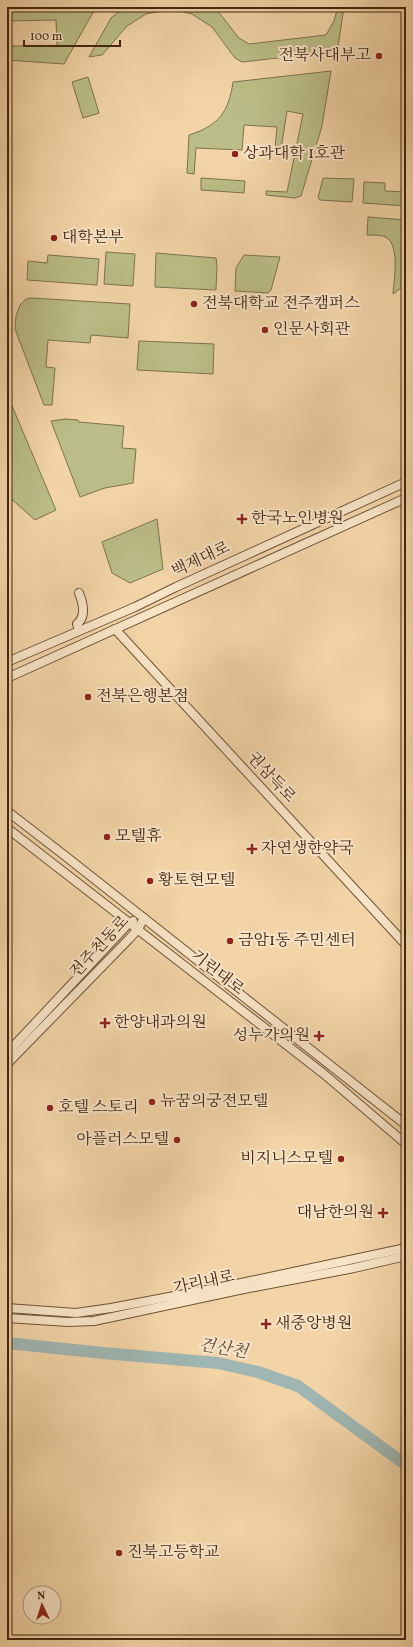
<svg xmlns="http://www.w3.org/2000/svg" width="413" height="1647" viewBox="0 0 413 1647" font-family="Vollkorn,'Noto Serif KR',serif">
  <rect width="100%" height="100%" fill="#f2d4a7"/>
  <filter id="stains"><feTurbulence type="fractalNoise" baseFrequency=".005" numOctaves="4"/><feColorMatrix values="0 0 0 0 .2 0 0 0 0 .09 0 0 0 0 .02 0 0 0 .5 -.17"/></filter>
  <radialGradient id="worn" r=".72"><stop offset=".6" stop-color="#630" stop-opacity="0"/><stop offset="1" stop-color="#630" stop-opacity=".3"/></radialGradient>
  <g fill="#babd87" stroke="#7e724c">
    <path d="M7,7H96L64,64L7,60V46H57L56,20L7,21Z"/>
    <path d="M128,7H216L217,10L239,38L249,44L326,35L334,21L338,7H344L338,47L331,52L242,62L235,58L212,27L192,14L171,9L146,14L127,26L102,55L89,57L111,18L117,13Z"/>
    <path d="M331,71L322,126L301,196L295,198L266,195V191L287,192L303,114L287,111L281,149H275L277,127L244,125L242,150L196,148L194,174L187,173L189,135C218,126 229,112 233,82Z"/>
    <path d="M88,77L99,113L83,118L72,82Z"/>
    <path d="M201,178L245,181L244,193L201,190Z"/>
    <path d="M323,178L354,179L352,202L320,200L318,198Z"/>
    <path d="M364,182L385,183V191L406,192V206L363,203Z"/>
    <path d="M368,217L406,220V284L393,294C394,279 401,241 383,236C378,235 372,235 367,235Z"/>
    <path d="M106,252L135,254L133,286L104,284Z"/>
    <path d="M156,253L216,258L217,266L216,290L155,287Z"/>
    <path d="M48,255L99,259L97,285L27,280L28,261L47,263Z"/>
    <path d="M244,255L280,257L271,290L268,293L235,291L236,268Z"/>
    <path d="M32,298L130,304L128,338L91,335L90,343L48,340L46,367L55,368L52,405H44L15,329L16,316L20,305L26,299Z"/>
    <path d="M139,341L214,344L213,374L137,370Z"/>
    <path d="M7,394L56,510L35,520L7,495Z"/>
    <path d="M65,419L78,420L79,422L124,426L122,448L136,449L133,483L105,488L80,497L51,421Z"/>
    <path d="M157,519L163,569L130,583L112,573L102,542Z"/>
  </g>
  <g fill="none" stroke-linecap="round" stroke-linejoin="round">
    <path stroke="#9fb6b2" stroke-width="12" d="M7,1343L103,1353L218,1363L258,1372L298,1386L406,1465"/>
    <g stroke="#6f5236" stroke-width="10">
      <g id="minor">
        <path d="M115,629L406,945"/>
        <path d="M79,630L77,624C86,617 83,603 79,593"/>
        <path d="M7,662L135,607L176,587L406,482"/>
        <path d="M7,678L406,498"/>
        <path d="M7,811L64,855L406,1125"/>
        <path d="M7,828L324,1074L406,1144"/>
        <path d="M7,1053L129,923L133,921"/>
        <path d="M7,1064L129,939L138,929L144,918"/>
        <path d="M7,1308L76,1313L111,1308L227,1286L406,1248"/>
        <path d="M7,1318L68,1322L94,1321L239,1290L354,1268L406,1256"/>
      </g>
    </g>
    <use href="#minor" stroke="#f7e3c6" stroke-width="8"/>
  </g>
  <g fill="#8f2418" stroke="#f7e3c6" stroke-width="1.5">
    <circle cx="379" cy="56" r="4"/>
    <circle cx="235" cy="154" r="4"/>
    <circle cx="54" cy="238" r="4"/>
    <circle cx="194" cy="304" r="4"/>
    <circle cx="265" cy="330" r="4"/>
    <path d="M240 513h4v4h4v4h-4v4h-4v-4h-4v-4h4z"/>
    <circle cx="88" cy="697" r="4"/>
    <circle cx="107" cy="837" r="4"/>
    <path d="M250 843h4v4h4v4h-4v4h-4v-4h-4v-4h4z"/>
    <circle cx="150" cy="881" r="4"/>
    <circle cx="230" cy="941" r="4"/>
    <path d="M103 1017h4v4h4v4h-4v4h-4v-4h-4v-4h4z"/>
    <path d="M317 1030h4v4h4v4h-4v4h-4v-4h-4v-4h4z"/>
    <circle cx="152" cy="1102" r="4"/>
    <circle cx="50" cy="1108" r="4"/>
    <circle cx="177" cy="1140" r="4"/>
    <circle cx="341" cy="1159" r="4"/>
    <path d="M381 1207h4v4h4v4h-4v4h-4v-4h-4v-4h4z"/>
    <path d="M264 1318h4v4h4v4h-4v4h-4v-4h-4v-4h4z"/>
    <circle cx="119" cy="1553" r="4"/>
  </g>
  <g text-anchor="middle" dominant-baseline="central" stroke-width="4" stroke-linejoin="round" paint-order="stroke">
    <g font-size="16" fill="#432611" stroke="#f7e3c6" text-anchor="start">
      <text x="371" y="56" text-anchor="end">전북사대부고</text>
      <text x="243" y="154">상과대학 1호관</text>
      <text x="62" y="238">대학본부</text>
      <text x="202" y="304">전북대학교 전주캠퍼스</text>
      <text x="273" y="330">인문사회관</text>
      <text x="251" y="519">한국노인병원</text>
      <text x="96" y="697">전북은행본점</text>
      <text x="115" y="837">모텔휴</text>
      <text x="261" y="849">자연생한약국</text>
      <text x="158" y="881">황토현모텔</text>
      <text x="238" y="941">금암1동 주민센터</text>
      <text x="114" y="1023">한양내과의원</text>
      <text x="310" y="1036" text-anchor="end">성누가의원</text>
      <text x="160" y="1102">뉴꿈의궁전모텔</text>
      <text x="58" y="1108">호텔 스토리</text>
      <text x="169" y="1140" text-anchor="end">아플러스모텔</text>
      <text x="333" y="1159" text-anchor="end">비지니스모텔</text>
      <text x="374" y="1213" text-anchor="end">대남한의원</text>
      <text x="275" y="1324">새중앙병원</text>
      <text x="127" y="1553">진북고등학교</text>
    </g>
    <g font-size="16" fill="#432611" stroke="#f7e3c6">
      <text transform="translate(201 560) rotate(-25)">백제대로</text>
      <text transform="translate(271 778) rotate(47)">권삼득로</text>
      <text transform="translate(100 947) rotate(-47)">전주천동로</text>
      <text transform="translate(217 973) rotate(38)">기린대로</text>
      <text transform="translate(204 1283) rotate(-12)">가리내로</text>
    </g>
    <g font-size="17" font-style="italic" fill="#5a4a39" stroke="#f7e3c6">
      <text transform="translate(223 1349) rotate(9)">건산천</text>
    </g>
  </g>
  <rect width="413" height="1647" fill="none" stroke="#f2d4a7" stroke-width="24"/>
  <rect x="8" y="8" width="397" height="1631" fill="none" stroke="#432611" stroke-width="2"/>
  <rect x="12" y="12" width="389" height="1623" fill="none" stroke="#432611"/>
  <g transform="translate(42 1605) rotate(356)"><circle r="19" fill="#f7e3c6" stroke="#af977e"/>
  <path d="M0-3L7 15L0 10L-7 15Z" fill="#8f2418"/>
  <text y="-6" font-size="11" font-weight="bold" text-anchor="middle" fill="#432611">N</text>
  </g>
  <path d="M24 40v6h96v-6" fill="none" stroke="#432611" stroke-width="2"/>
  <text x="30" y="40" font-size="12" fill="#432611" stroke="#f7e3c6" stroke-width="3" paint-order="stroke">100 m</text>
  <rect width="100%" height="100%" filter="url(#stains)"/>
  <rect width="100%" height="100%" fill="url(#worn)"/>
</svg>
